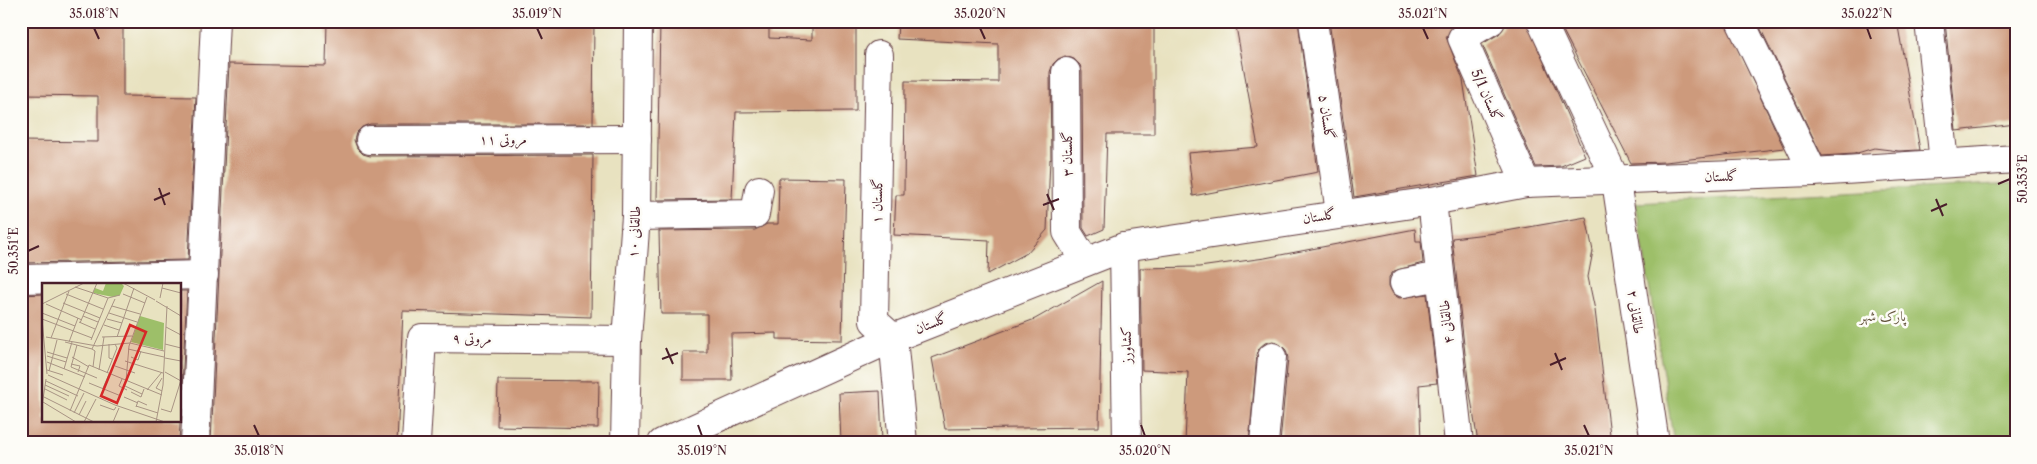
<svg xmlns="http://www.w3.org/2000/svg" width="2037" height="464" viewBox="0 0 2037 464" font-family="'Libre Caslon Text',Amiri,serif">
  <rect width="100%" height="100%" fill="#fdfcf7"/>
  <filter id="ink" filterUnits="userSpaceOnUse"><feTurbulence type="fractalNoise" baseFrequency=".02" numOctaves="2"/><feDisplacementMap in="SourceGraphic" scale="10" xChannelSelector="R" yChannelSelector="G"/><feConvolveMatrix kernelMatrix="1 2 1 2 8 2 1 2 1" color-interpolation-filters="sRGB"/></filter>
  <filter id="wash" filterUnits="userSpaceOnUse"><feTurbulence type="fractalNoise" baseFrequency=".0096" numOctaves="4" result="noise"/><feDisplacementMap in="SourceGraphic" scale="20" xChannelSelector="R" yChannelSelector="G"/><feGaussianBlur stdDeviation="1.12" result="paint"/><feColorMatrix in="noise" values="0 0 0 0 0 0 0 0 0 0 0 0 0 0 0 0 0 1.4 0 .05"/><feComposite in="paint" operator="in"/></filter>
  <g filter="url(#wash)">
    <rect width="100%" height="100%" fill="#e8e2c0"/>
    <path fill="#9dbf69" stroke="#746f4a" d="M2016,183V443H1674L1636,203Z"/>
    <g id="blocks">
      <g fill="#cd9a7c">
        <path d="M25,21H123V96L196,97L188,260L21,263V141L98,142V96L23,95Z"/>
        <path d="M327,21H594L593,124H370L362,127L356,133L354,140L357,148L363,154L370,156L593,155L591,317L403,311L397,443H211L229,64L326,66Z"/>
        <path d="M660,21H769V38L812,40V21H856V111L736,112L732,199L657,200Z"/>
        <path d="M898,21H1154V134H1107L1104,229L1088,236L1083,228L1082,72L1080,65L1074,59L1065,56L1058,59L1053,64L1050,72L1051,160L1050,159L1047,230L1027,253L988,274L989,240L894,235L896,195H904L905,81L998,82V44L897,39Z"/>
        <path d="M1235,21H1298L1318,172L1193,196L1188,153L1258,147Z"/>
        <path d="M1329,21H1456L1446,37L1463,80L1478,176L1354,197Z"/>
        <path d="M1510,21H1526L1585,156L1561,166L1536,167L1482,44L1499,34L1506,23Z"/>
        <path d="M1558,21H1725L1784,148L1665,162L1631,163Z"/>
        <path d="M1757,21H1897L1920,150L1899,151L1874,148L1854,154L1822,156Z"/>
        <path d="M1945,21H2016V124L1956,131Z"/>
        <path d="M779,178L846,179L842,340L777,339V333L731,334L732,380H683V352H707V314H661L659,231L755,230L767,224H778Z"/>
        <path d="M1586,217L1593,251L1588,277L1595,310L1611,443H1478L1468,380L1452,238L1495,233Z"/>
        <path d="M1415,229L1416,241H1421L1423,263L1394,271L1389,277V286L1393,294L1399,298L1427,294L1437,383L1419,385L1421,443H1280L1288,358L1286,350L1281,345L1273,341L1265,343L1259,348L1257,355L1249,443H1185L1188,372L1142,370L1140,268L1199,267L1265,258Z"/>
        <path d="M1102,281L1099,427L945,429L932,358L1035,319Z"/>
        <path d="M180,291H187L179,443H21V295L44,294V420H180Z"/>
        <path d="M498,380L599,381L598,428L497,426Z"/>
        <path d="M880,391L882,443H841L839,393Z"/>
      </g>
    </g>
  </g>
  <g filter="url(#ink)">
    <use href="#blocks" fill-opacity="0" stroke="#623c41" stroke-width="1"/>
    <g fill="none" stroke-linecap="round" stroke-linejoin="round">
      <g stroke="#623c41" stroke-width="30">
        <g id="minor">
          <path d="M1313,21L1340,213"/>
          <path d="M1491,21L1462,38L1526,183"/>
          <path d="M1541,21L1616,181L1655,443"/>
          <path d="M1740,21L1813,172"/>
          <path d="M1929,21L1944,163"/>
          <path d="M879,55L874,321L893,338L903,443"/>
          <path d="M1066,72L1067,232L1085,261"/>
          <path d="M370,140L637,139"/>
          <path d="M1432,201L1459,443"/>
          <path d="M636,216L755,214L759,190"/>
          <path d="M1124,247L1127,443"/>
          <path d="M21,279L204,275"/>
          <path d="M1404,283L1440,276"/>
          <path d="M195,443L215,21"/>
          <path d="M416,443L422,338L627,340"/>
          <path d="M625,443L627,340L636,216L638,21"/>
          <path d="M662,443L893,338L1124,247L1432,201L1526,183L1813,172L2016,159"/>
          <path d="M1264,443L1272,357"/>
        </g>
      </g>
      <use href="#minor" stroke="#fff" stroke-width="28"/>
    </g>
  </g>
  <path fill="none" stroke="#4a1f2b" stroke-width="2" d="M94,28L99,39M537,28L542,39M980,28L985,39M1423,28L1428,39M1867,28L1871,39M1998,184L2010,179M159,188L165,205M1047,194L1054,210M1936,199L1943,216M154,200L170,193M1043,205L1059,199M1931,211L1947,204M28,251L39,246M666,348L673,364M1555,353L1562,370M662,359L678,353M1550,365L1566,358M254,425L259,436M698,425L702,436M1141,425L1145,436M1584,425L1589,436"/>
  <g text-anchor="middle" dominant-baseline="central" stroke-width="5" stroke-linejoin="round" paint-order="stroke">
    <g font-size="14" fill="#4a1f2b" stroke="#fdfcf7">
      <text transform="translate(1487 95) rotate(66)">گلستان 5/1</text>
      <text transform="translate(1327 117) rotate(82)">گلستان ۵</text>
      <text x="503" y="139">مروتی ۱۱</text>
      <text transform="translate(1067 154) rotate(-90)">گلستان ۳</text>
      <text transform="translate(1721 176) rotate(-2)">گلستان</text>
      <text transform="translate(877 201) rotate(-89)">گلستان ۱</text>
      <text transform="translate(1319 216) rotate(-9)">گلستان</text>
      <text transform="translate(634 232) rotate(-87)">طالقانی ۱۰</text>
      <text transform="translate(1636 312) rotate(82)">طالقانی ۲</text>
      <text transform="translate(1446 322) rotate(-96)">طالقانی ۴</text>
      <text transform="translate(931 323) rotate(-22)">گلستان</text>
      <text transform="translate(472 338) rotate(1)">مروتی ۹</text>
      <text transform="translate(1126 345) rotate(-91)">کشاورز</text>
    </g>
    <g font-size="14" fill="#675741" stroke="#fdfcf7">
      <text x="1883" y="316">پارک شهر</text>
    </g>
  </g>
  <g transform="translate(42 283)">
    <rect width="139" height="139" fill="#e8e2c0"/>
    <path d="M64,0H79L82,3L78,12L71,14L51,10L53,5L61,8ZM98,33L122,40L121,67L89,59Z" fill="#9dbf69"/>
    <path fill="none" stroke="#a99484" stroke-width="1" d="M81,0L113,17M33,4L66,15L78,12M120,5L139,10M24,11L61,26M81,11L103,20M118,15L121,0M114,18L139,33M21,20L58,35M0,21L42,0M4,21L40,37M70,23L98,31M0,30L33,43M67,30L95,39M41,33L56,39M0,36L50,55M0,36L5,91M65,36L80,40M37,39L53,46M38,40L55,0M62,42L77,47M124,44L139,52M4,54L55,63L88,60L122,68M60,54L90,53M75,54L92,5M9,55L27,8M49,57L66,15M23,59L50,66M27,59L36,35M67,61V75L70,76M123,61L139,65M35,62L29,84L55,95M50,66L73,16M50,66L53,68L51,84M86,66L122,74M5,69L25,75M5,73L24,79M30,74L47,84M89,74L96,77L99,68M123,75L139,78M83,78L121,90M5,79L43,94M29,81L38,83L36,89M73,83L93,90M22,86L30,59M5,87L21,92M57,87L62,54M7,88L15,57M123,89L139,98M65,90L75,65L73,61M6,92L73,122L123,139M120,95L114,105L120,108M80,96L77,103L85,107M4,98L36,113M84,98L87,63L105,14M47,100L79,113M3,102L27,113M83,103L100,111M61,105L67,91M3,106L25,117M105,107L120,89M89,109L99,114L102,106M2,114L52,139M82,114L96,120M1,119L34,139M58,122L72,127L74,124M0,123L4,96M94,123L116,130M94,124L96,118L105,122M119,126L129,129L139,97M28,128L47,82L120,112M32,130L42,110M37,132L44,118M42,139L54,116M71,139L77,125M114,139L121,102L125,23"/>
    <path fill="#d62828" fill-opacity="0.15" stroke="#d62828" stroke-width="2.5" d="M88,42L104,49L75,120L59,113Z"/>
    <rect width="139" height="139" fill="none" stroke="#4a1f2b" stroke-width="2.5"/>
  </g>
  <rect width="2037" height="464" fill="none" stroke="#fdfcf7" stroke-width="55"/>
  <rect x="28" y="28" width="1982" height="408" fill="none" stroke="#4a1f2b" stroke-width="2"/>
  <g font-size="12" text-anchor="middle" fill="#4a1f2b">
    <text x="94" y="18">35.018°N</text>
    <text x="537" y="18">35.019°N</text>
    <text x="980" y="18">35.020°N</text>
    <text x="1423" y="18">35.021°N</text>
    <text x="1867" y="18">35.022°N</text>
    <text transform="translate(2023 179) rotate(-90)" y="4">50.353°E</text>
    <text transform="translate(14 251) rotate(-90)" y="4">50.351°E</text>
    <text x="259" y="455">35.018°N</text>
    <text x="702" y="455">35.019°N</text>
    <text x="1145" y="455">35.020°N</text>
    <text x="1589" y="455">35.021°N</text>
  </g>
</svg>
